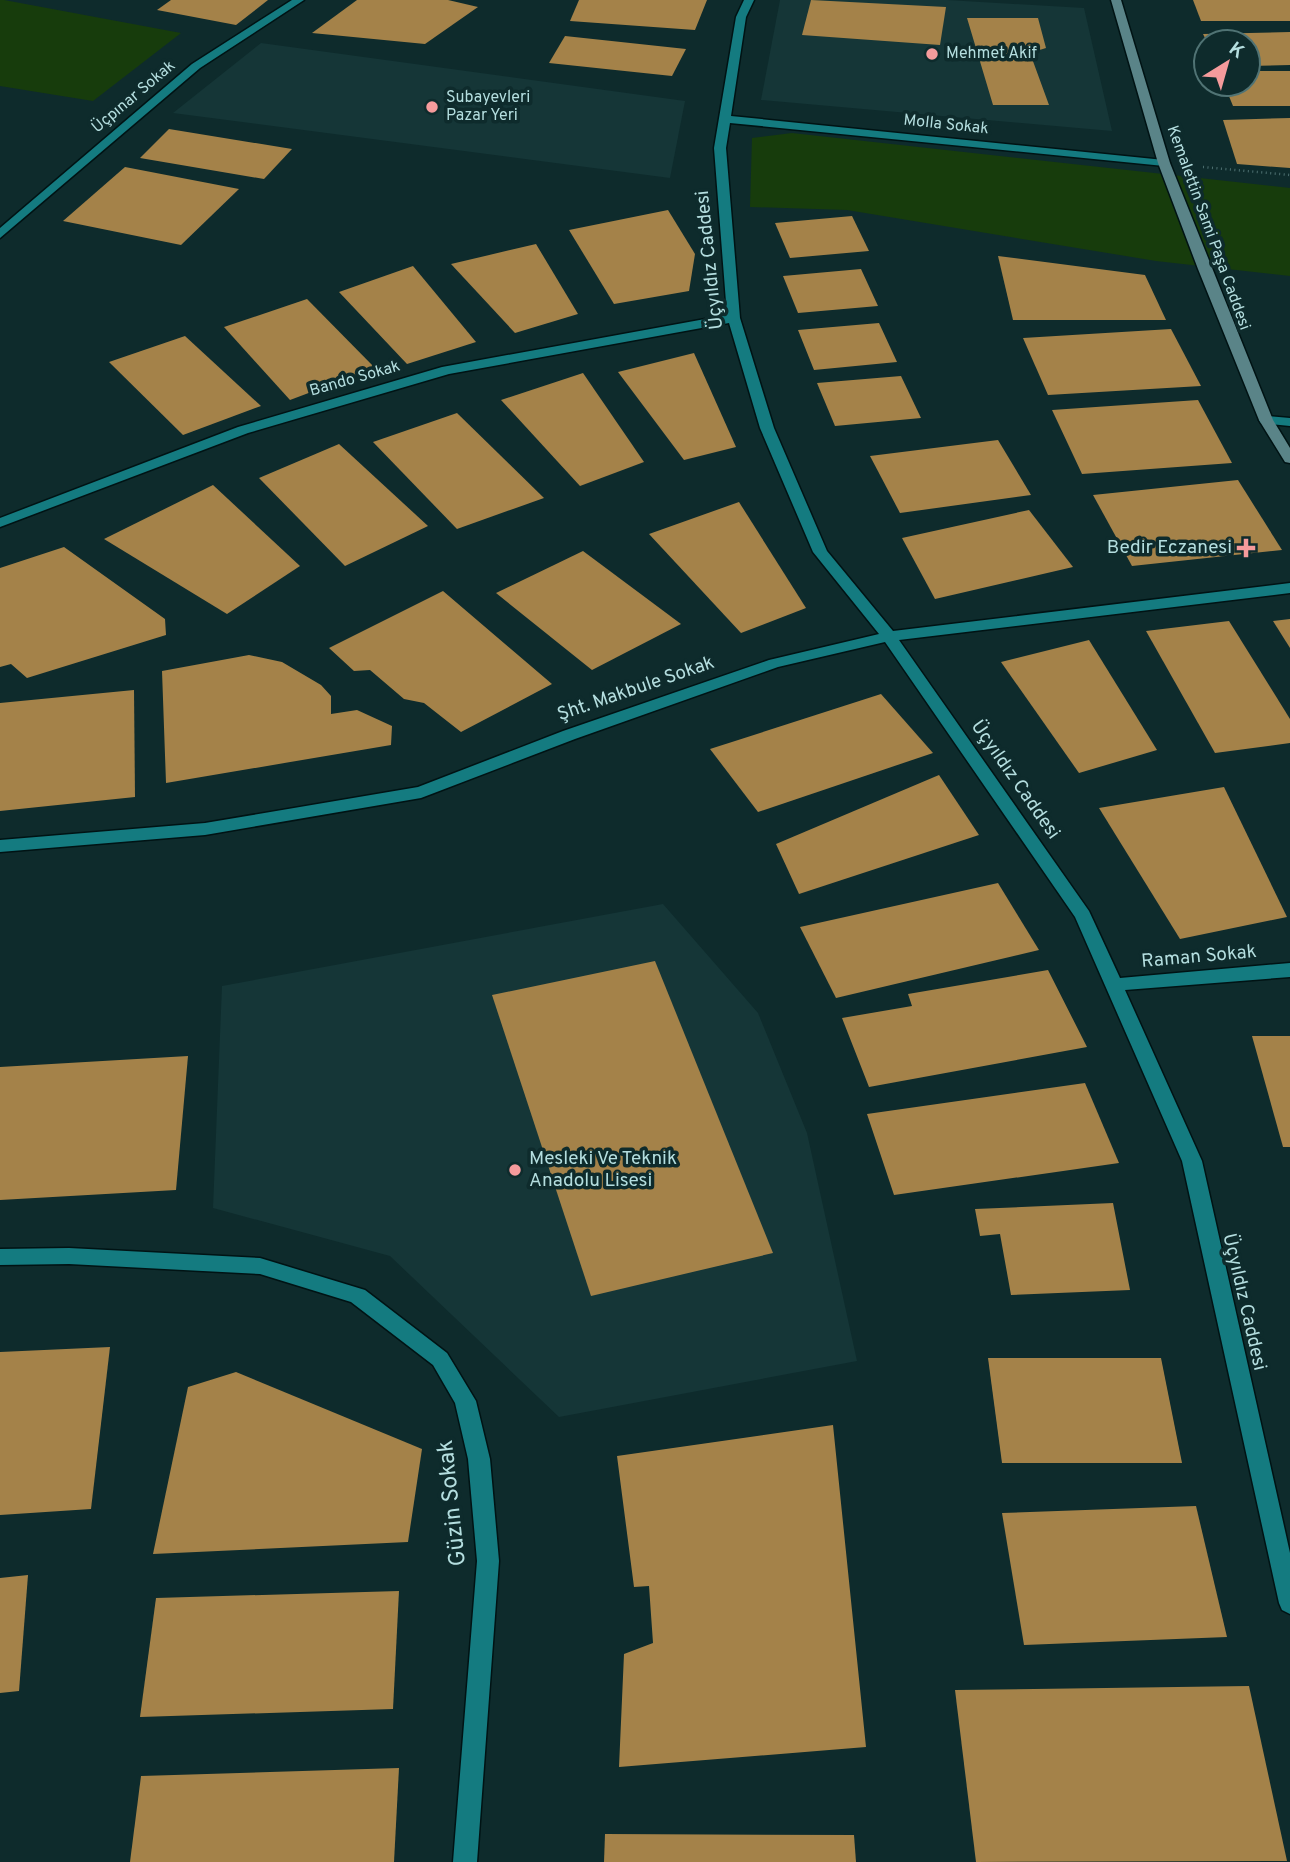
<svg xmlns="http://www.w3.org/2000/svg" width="1290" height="1862" viewBox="0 0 1290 1862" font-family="Overpass,sans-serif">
  <rect width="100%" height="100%" fill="#0e2b2c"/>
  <g fill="#153637">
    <path d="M780,0H947L1084,8L1112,131L761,100Z"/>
    <path d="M261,43L685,101L670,178L173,113Z"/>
    <path d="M663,904L758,1013L807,1133L857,1361L559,1417L390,1256L213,1208L222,986Z"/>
  </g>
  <g fill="#173c0c">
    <path d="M0,0H4L181,33L93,101L0,86Z"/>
    <path d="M792,133L1290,188V276L1156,261L847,210L750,207L752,138Z"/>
  </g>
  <g fill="#a48249">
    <path d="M171,0H268L236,25L157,10Z"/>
    <path d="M357,0H448L478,7L425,44L312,33Z"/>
    <path d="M579,0H707L695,30L570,21Z"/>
    <path d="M811,0L946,7L940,45L802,35Z"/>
    <path d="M1193,0H1290V21H1201Z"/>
    <path d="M967,18H1038L1046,48L1030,53L1049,105H993Z"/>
    <path d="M1290,32V65L1248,66V42H1207L1203,34Z"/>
    <path d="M565,36L686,49L672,76L549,63Z"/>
    <path d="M1248,71H1290V106H1233L1224,84H1248Z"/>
    <path d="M1290,118V168L1237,164L1223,120Z"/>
    <path d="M169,129L292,149L264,179L140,158Z"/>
    <path d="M125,167L239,189L181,245L63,221Z"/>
    <path d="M668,210L695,254L689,291L614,304L569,230Z"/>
    <path d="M852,216L869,251L790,258L775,223Z"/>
    <path d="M536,244L578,314L515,333L451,264Z"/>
    <path d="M998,256L1145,275L1166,320H1013Z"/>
    <path d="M413,266L476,342L407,364L339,292Z"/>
    <path d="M861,269L878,306L798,313L783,276Z"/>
    <path d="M307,299L375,368L290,400L224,327Z"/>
    <path d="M879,323L897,362L814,370L798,330Z"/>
    <path d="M1171,329L1201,386L1048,395L1023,338Z"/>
    <path d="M185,336L261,406L183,435L109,362Z"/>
    <path d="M694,353L736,447L684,460L618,372Z"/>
    <path d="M583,373L644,462L580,486L501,400Z"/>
    <path d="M901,376L921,418L835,426L817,383Z"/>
    <path d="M1198,400L1232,463L1082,474L1052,410Z"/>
    <path d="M457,413L544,498L457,529L373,442Z"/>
    <path d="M998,440L1031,495L900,513L870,456Z"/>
    <path d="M339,444L428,526L345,566L259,478Z"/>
    <path d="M1238,480L1282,550L1132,566L1093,495Z"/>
    <path d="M213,485L300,566L227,614L104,539Z"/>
    <path d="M739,502L806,608L741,633L649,534Z"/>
    <path d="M1029,510L1073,567L935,599L902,538Z"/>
    <path d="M64,547L165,619L166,635L27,678L11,664L0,667V568Z"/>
    <path d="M583,551L681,624L592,670L496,593Z"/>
    <path d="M443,591L552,684L461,732L424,703L404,699L370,670L354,671L329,648Z"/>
    <path d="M1290,619V648L1273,621Z"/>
    <path d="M1229,621L1290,719V743L1215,753L1146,631Z"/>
    <path d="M1089,640L1157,750L1079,773L1001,662Z"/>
    <path d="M249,655L282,662L321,685L331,696V714L357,710L392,726L391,745L166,783L162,671Z"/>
    <path d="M134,690L135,797L0,811V703Z"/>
    <path d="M881,694L933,753L758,812L710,749Z"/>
    <path d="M939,775L979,835L799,894L776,844Z"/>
    <path d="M1224,787L1287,917L1180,939L1099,808Z"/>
    <path d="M998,883L1039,950L836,998L800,927Z"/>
    <path d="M655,961L773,1253L591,1296L492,995Z"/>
    <path d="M1048,970L1087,1047L869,1087L842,1018L912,1006L908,994Z"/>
    <path d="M1252,1036H1290V1147H1283Z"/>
    <path d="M188,1056L176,1190L0,1200V1067Z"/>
    <path d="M1085,1083L1119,1163L894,1195L867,1114Z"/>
    <path d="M1113,1203L1130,1290L1011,1295L1000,1234L980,1236L975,1209Z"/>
    <path d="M110,1347L91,1509L0,1515V1352Z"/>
    <path d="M988,1358H1161L1182,1463H1002Z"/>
    <path d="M236,1372L422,1449L408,1542L153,1554L188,1387Z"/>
    <path d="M833,1425L866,1747L619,1767L624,1654L653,1643L649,1586L634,1587L617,1456Z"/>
    <path d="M1196,1506L1227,1637L1024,1645L1002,1513Z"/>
    <path d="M28,1575L19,1691L0,1693V1578Z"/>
    <path d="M399,1591L393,1709L140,1717L156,1598Z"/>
    <path d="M1249,1686L1287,1861L976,1862L955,1690Z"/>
    <path d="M399,1768L394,1862H130L141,1776Z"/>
    <path d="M605,1834L854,1835L856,1862H604Z"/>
  </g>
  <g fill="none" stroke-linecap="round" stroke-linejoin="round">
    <g stroke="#001314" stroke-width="3">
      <g id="street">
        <path d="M292,0H304L200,68L0,238V228L192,64Z"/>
        <path d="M744,0H754L746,17L731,116L1164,160L1170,163L1164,166L730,123L726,148L740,318L774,428L827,551L893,631L1290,583V593L899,640L1089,911L1120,978L1290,963V977L1125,990L1202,1161L1290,1553V1614L1282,1610L1279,1603L1182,1161L1075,917L885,642L778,667L575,739L421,798L205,835L0,852V840L205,823L418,787L563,731L769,660L879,634L813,552L760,428L729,323L449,374L248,433L0,527V518L238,427L442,367L727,315L714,148L736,17Z"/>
        <path d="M1266,416L1290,418V426L1261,423L1259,420Z"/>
        <path d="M69,1248L260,1258L365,1290L447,1353L476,1401L490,1459L499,1561L477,1862H453L477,1561L468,1459L455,1403L433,1365L351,1302L260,1274L69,1264L0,1265V1249Z"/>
      </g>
    </g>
    <g stroke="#001314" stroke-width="3">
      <path id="secondary" d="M1111,0H1121L1170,163L1273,420L1290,448V463L1285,462L1259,420L1198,269L1158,163Z"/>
    </g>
    <path stroke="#4e7071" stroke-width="2.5" stroke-dasharray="1 3.5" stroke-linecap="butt" d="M1203,167L1290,175"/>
    <use href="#street" fill="#147b80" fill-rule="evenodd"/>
    <use href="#secondary" fill="#5a8488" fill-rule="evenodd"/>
  </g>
  <g fill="#f59b9c" stroke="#0e2b2c" stroke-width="2.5">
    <circle cx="932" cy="54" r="7"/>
    <circle cx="432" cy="107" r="7"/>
    <path d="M1242.5 537.5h7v7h7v7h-7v7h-7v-7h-7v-7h7z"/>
    <circle cx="515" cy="1170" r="7"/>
  </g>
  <g text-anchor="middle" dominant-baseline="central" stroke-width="7" stroke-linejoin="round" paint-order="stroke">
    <g font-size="16" fill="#b4dedf" stroke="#0e2b2c" text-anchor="start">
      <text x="946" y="54">Mehmet Akif</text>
      <text x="446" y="98">Subayevleri<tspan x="446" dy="18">Pazar Yeri</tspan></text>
    </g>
    <g font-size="16" fill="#b4dedf" stroke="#0e2b2c">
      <text transform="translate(134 97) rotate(-40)">Üçpınar Sokak</text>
      <text transform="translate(946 125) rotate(6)">Molla Sokak</text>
      <text transform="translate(1208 228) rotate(70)">Kemalettin Sami Paşa Caddesi</text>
      <text transform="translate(355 379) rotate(-16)">Bando Sokak</text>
    </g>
    <g font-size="19" fill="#b4dedf" stroke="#0e2b2c">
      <text transform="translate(710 260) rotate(-96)">Üçyıldız Caddesi</text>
      <text transform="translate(636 689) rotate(-19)">Şht. Makbule Sokak</text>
      <text transform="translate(1015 780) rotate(55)">Üçyıldız Caddesi</text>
      <text transform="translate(1199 957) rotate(-5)">Raman Sokak</text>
      <text transform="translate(1244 1302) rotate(77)">Üçyıldız Caddesi</text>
    </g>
    <g font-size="19" fill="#b4dedf" stroke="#0e2b2c" text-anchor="end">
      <text x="1232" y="548">Bedir Eczanesi</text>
      <text x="529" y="1159" text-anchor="start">Mesleki Ve Teknik<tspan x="529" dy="22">Anadolu Lisesi</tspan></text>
    </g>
    <g font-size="23" fill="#b4dedf" stroke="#0e2b2c">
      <text transform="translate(453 1503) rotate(-96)">Güzin Sokak</text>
    </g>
  </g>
  <g transform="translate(1227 63) rotate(37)"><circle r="33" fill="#0e2b2c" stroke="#507374" stroke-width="2"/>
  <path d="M0-5L12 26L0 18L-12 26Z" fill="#f59b9c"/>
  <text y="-10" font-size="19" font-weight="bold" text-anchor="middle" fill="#b4dedf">K</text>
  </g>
</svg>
